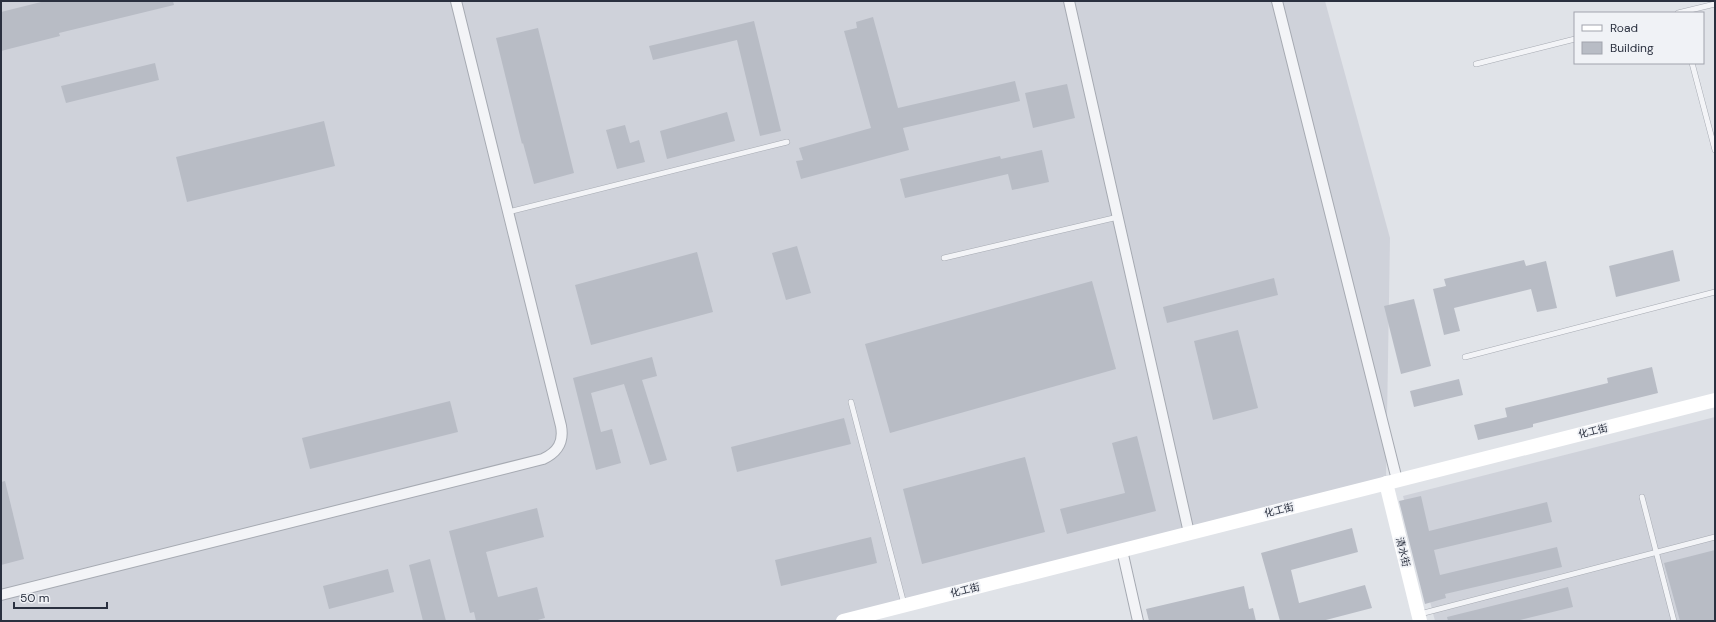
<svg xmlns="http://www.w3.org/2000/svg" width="1716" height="622" viewBox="0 0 1716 622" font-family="'DM Sans','Noto Sans SC',sans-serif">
  <rect width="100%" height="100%" fill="#e0e3e8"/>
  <g fill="#cfd2da">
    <path d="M1,1H1325L1390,238L1386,483L841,621H1Z"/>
    <path d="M1715,417V621H1435L1403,496Z"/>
  </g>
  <g fill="#b8bcc5">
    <path d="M45,1H173L174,5L59,33L60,36L1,51V12Z"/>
    <path d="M873,17L898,108L1015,81L1020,101L903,128L909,150L801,179L796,161L803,160L799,148L871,128L844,31L857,28L856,22Z"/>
    <path d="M754,21L781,131L760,136L737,40L653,60L649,46Z"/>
    <path d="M538,28L574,173L534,184L523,143L522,144L496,38Z"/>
    <path d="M155,63L159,80L66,103L61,86Z"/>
    <path d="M1067,84L1075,118L1033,128L1025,93Z"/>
    <path d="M727,112L735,141L667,159L660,131Z"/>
    <path d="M324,121L335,166L187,202L176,157Z"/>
    <path d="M625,125L630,143L639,140L645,162L617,169L606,130Z"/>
    <path d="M1042,150L1049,182L1012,190L1008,174L905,198L900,179L1000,156L1001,159Z"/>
    <path d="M797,246L811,293L786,300L772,253Z"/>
    <path d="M1673,250L1680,281L1616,297L1609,266Z"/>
    <path d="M697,252L713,312L591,345L575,285Z"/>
    <path d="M1524,260L1526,266L1546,261L1557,308L1537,312L1531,289L1454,308L1460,331L1444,335L1433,289L1446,286L1444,279Z"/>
    <path d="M1274,278L1278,295L1167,323L1163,307Z"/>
    <path d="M1092,281L1116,369L890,433L865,344Z"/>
    <path d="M1414,299L1431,366L1401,374L1384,306Z"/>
    <path d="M1238,330L1258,408L1213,420L1194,341Z"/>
    <path d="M652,357L657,376L642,380L667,460L650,465L624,384L591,393L601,432L612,429L621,463L596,470L573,378Z"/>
    <path d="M1652,367L1658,393L1533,424V427L1478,440L1474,425L1507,417L1505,408L1608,383L1607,378Z"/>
    <path d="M1459,379L1463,395L1414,407L1410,391Z"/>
    <path d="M450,401L458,432L310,469L302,438Z"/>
    <path d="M844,418L851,444L737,472L731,447Z"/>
    <path d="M1137,436L1156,511L1067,534L1060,509L1125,493L1112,443Z"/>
    <path d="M1025,457L1045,532L922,564L903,489Z"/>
    <path d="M5,481L24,559L1,565V482Z"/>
    <path d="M1421,496L1429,531L1547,502L1552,522L1434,550L1440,575L1557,547L1562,567L1445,594L1446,598L1425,604L1399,501Z"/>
    <path d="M537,508L544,537L486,552L498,597L537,587L545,618L534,621H476L474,612L470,613L449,531Z"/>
    <path d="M1352,528L1358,552L1291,570L1299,603L1365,585L1372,608L1322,621H1280L1261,553Z"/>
    <path d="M871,537L877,563L781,586L775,560Z"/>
    <path d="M1715,550V621H1680L1664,563Z"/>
    <path d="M430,559L446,621H423L409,565Z"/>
    <path d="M388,569L394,592L329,609L323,586Z"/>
    <path d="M1244,586L1249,609L1253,608L1256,621H1149L1146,609Z"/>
    <path d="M1568,587L1573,607L1516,621H1448L1447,617Z"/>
  </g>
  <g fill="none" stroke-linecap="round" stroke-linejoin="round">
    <g stroke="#a6aab2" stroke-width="6">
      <g id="lane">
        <path d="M1678,13L1715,4"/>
        <path d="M1692,63L1715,150"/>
        <path d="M1476,64L1575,39"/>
        <path d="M508,212L787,142"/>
        <path d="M944,258L1118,217"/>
        <path d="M1465,357L1715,292"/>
        <path d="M851,402L904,604"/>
        <path d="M1642,497L1674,621"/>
        <path d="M1420,614L1715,537"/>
      </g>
    </g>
    <g stroke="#a6aab2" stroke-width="12">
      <g id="street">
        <path d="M1069,1L1189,533"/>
        <path d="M1277,1L1397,480"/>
        <path d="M1122,550L1138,621"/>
        <path d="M1,595L543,459C558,452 564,442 561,426L456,1"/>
      </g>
    </g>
    <use href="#lane" stroke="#f3f4f7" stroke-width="5"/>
    <use href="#street" stroke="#f3f4f7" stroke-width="10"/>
    <g stroke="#fff" stroke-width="14">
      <path d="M1386,483L1420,621"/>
      <path d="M843,621L1715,400"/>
    </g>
  </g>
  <g text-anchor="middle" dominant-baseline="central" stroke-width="3.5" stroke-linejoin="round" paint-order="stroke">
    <g font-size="10" fill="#2a303f" stroke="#f0f2f6">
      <text transform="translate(1593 431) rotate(-14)">化工街</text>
      <text transform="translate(1279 510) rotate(-14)">化工街</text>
      <text transform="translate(1403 552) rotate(76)">清水街</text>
      <text transform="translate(965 590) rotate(-14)">化工街</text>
    </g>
  </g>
  <rect width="1716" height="622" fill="none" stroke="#2a303f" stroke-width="4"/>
  <rect x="1574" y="12" width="130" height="52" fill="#f0f2f6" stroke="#a1a4ad"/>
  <rect x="1582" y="25" width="20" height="6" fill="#ffffff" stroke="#a1a4ad"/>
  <text x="1610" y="32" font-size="12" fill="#2a303f">Road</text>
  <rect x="1582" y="42" width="20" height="12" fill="#b8bcc5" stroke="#a1a4ad"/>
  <text x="1610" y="52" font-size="12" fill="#2a303f">Building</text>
  <path d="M14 602v6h93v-6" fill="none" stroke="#2a303f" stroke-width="2"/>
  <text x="20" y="602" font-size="12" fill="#2a303f" stroke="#f0f2f6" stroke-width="3" paint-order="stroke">50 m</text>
</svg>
